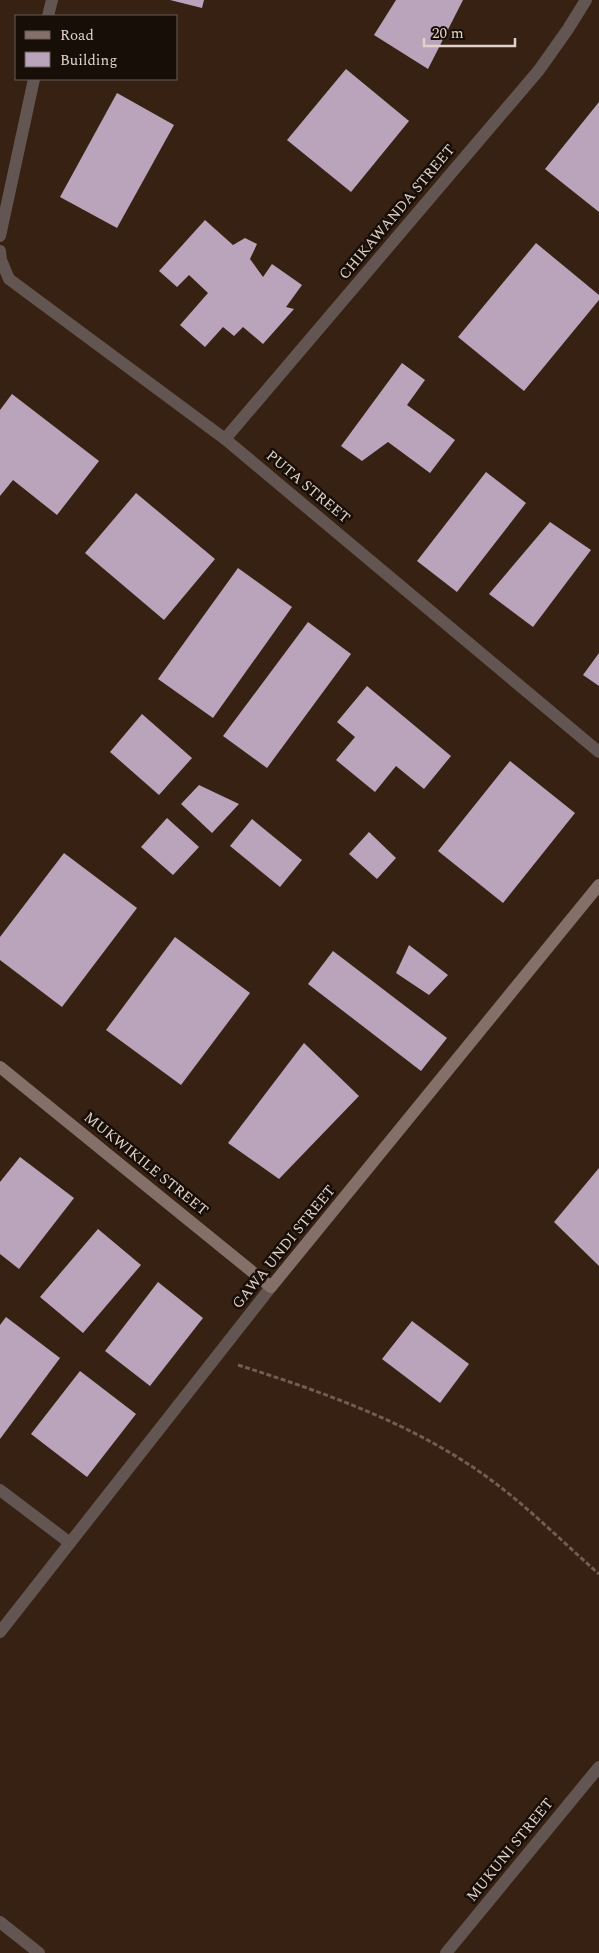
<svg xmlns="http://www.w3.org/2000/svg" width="599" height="1953" viewBox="0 0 599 1953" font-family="Spectral,serif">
  <rect width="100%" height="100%" fill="#372113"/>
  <g fill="#baa4bc">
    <path d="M170,0H204L202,8Z"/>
    <path d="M396,0H463L428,69L374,35Z"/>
    <path d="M346,69L409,121L351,192L287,140Z"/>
    <path d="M117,93L174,125L117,228L60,197Z"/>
    <path d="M599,102V212L545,169Z"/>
    <path d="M205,220L233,245L245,238L257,244L250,259L263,277L272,264L302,285L286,307L294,309L263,344L243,327L234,336L223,327L205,347L180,325L208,293L189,275L177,287L159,271Z"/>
    <path d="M536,243L599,295V300L524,391L458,337Z"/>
    <path d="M402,363L425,380L407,405L455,440L430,473L388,442L362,461L341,446Z"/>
    <path d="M12,394L99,461L57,515L13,480L0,496V410Z"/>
    <path d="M486,472L526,503L457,592L417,561Z"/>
    <path d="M136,493L215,559L164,620L85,553Z"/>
    <path d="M550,522L591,550L533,627L489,594Z"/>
    <path d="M238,568L292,607L213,718L158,679Z"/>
    <path d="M308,622L351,654L267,768L223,736Z"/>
    <path d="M599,653V686L583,675Z"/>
    <path d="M367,686L451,756L424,789L396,766L375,792L336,760L355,737L337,722Z"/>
    <path d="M142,714L192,758L159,795L110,752Z"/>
    <path d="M510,761L575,813L503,903L438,851Z"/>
    <path d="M199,785L239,804L212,833L181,804Z"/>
    <path d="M167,818L199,847L173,875L141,847Z"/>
    <path d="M252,819L302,860L280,887L230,846Z"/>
    <path d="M369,832L396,858L377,879L349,854Z"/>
    <path d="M64,853L137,908L62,1007L0,960V937Z"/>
    <path d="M175,937L250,993L181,1085L106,1030Z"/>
    <path d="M409,945L448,975L429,995L396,973Z"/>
    <path d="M333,951L447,1038L421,1071L308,984Z"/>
    <path d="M304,1043L359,1096L279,1179L228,1143Z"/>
    <path d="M20,1157L74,1198L19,1269L0,1254V1182Z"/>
    <path d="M599,1168V1266L554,1222Z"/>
    <path d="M98,1229L141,1265L83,1333L40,1297Z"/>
    <path d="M158,1282L203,1318L150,1386L105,1351Z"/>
    <path d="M6,1317L60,1358L0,1439V1325Z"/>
    <path d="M412,1321L469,1364L440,1403L382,1359Z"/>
    <path d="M80,1371L136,1414L87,1477L31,1434Z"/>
  </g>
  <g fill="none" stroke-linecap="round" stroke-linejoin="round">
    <path stroke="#715e51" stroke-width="3" stroke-dasharray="5 2.5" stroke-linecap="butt" d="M238,1365C329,1394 423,1427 499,1486C534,1513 566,1545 599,1574"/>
    <g stroke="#635652" stroke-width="12">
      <path d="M48,16L52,0"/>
      <path d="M0,236L34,79"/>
      <path d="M0,251L1,260L9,279L225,439L599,752"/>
      <path d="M225,439L539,70L568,29L586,0"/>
      <path d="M0,1490L70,1543"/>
      <path d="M0,1632L271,1287"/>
      <path d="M0,1922L39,1953"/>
      <path d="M446,1953L599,1767"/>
    </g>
    <path stroke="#846f69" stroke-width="12" d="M0,1067L271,1287L599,885"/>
  </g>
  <g text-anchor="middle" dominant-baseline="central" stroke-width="5" stroke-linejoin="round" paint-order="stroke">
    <g font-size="15" fill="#e1d2c9" stroke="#170e08">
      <text transform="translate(397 212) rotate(-50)">CHIKAWANDA STREET</text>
      <text transform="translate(308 487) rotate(40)">PUTA STREET</text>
      <text transform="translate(146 1164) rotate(39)">MUKWIKILE STREET</text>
      <text transform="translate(284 1247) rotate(-51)">GAWA UNDI STREET</text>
      <text transform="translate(510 1850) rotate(-51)">MUKUNI STREET</text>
    </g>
  </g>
  <rect x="15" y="15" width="162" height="65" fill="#170e08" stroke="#685c55"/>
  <rect x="25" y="31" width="25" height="8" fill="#846f69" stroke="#685c55"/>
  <text x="60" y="40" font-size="15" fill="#e1d2c9">Road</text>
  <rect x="25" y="52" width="25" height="15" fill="#baa4bc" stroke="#685c55"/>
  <text x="60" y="65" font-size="15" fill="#e1d2c9">Building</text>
  <path d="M424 38v8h91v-8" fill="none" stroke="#e1d2c9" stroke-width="2.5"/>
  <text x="432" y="38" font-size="15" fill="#e1d2c9" stroke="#170e08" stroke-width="4" paint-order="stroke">20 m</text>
</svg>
